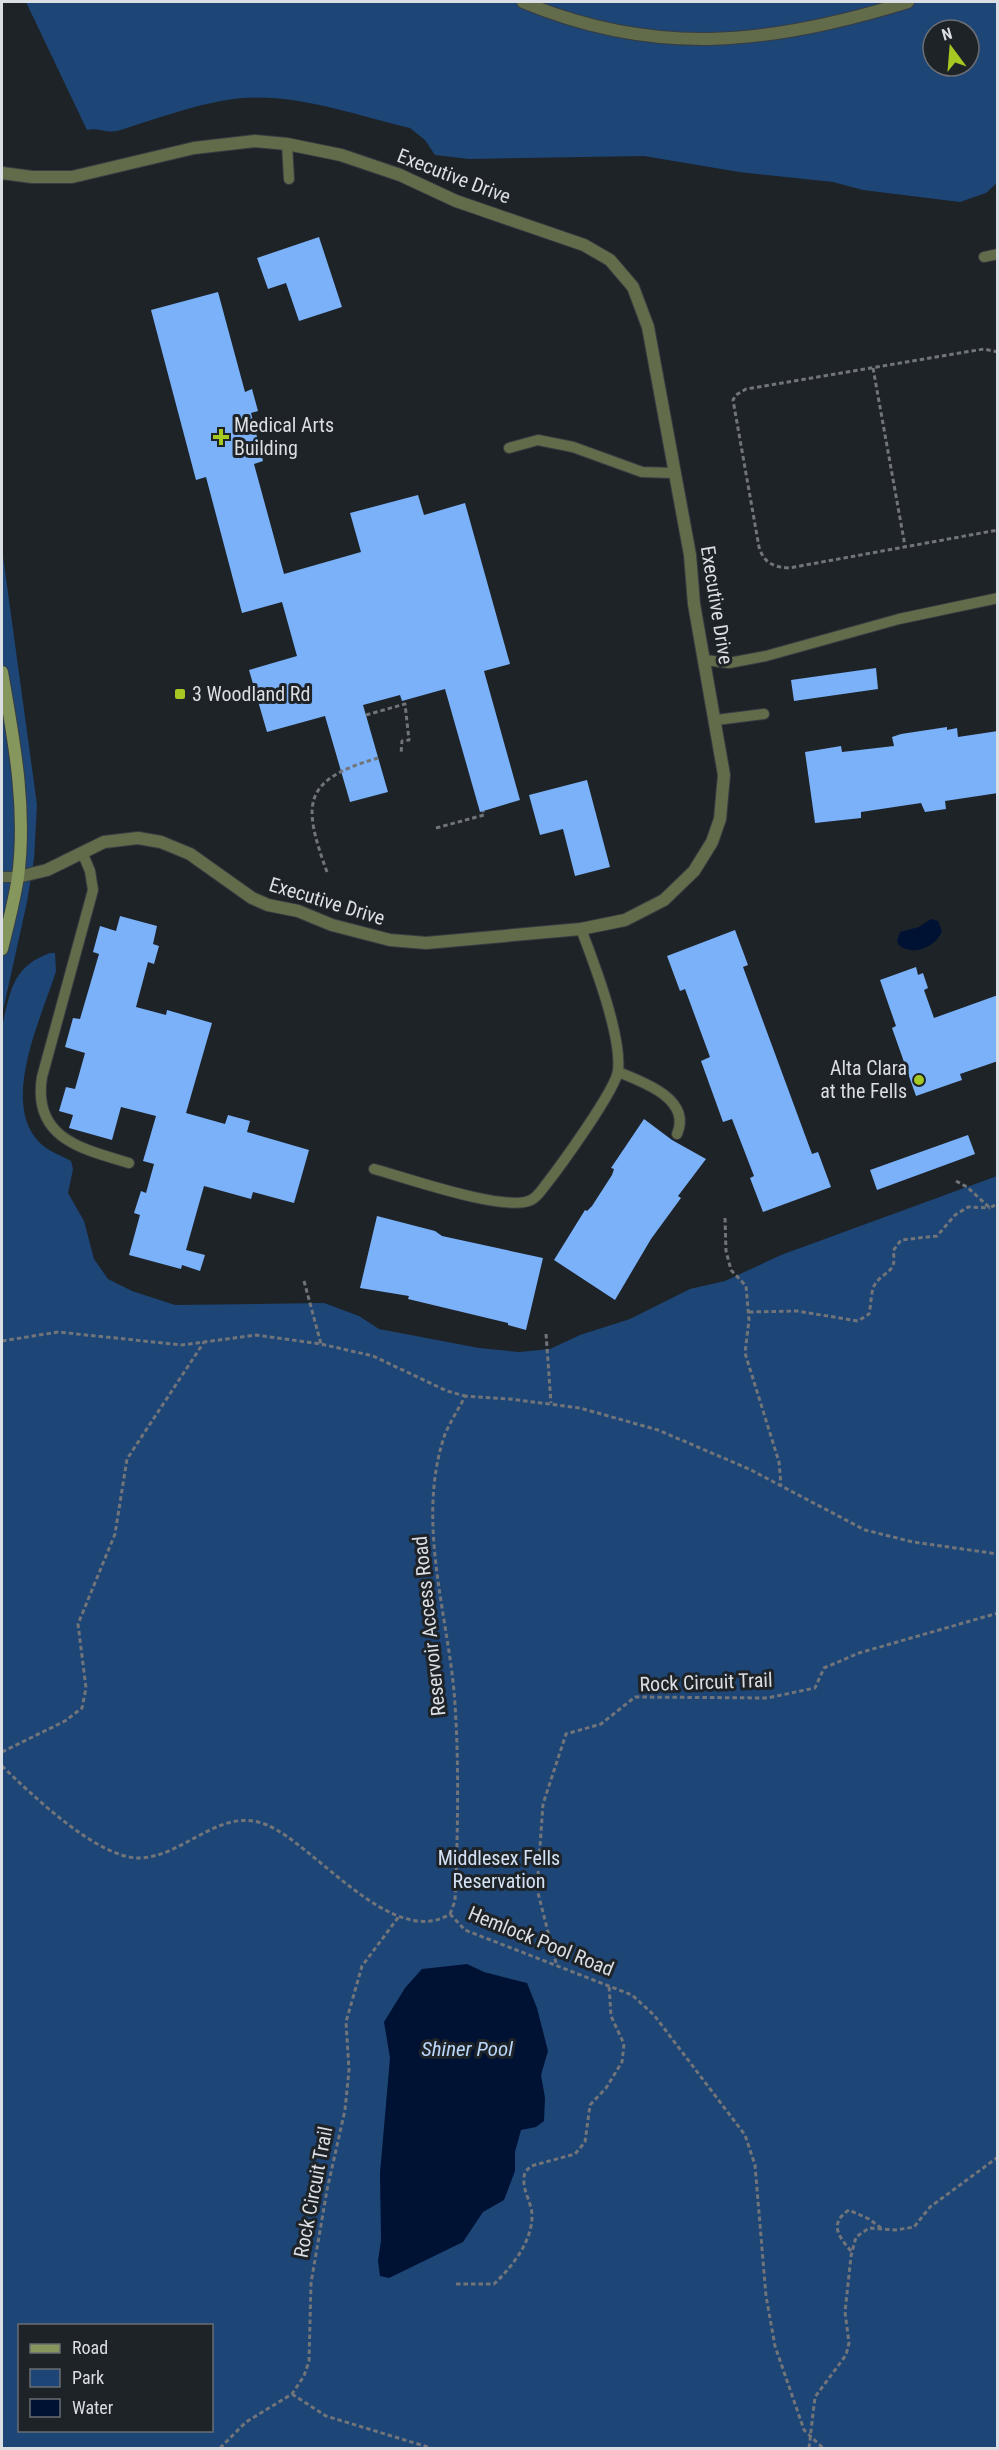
<svg xmlns="http://www.w3.org/2000/svg" width="999" height="2450" viewBox="0 0 999 2450" font-family="'Roboto Condensed',sans-serif">
  <rect width="100%" height="100%" fill="#1e2328"/>
  <g fill="#1d4576" fill-rule="evenodd">
    <path d="M26,2H997V183L986,193L960,202L863,190L833,182L739,172L644,156L469,159L435,155L425,140L410,128C355,115 299,94 242,98C200,102 157,119 117,131C105,133 98,127 87,130ZM933,30H969V66H933Z"/>
    <path d="M2,549L37,805L34,859L27,902L2,1015Z"/>
    <path d="M50,953H55L56,971C42,1017 0,1101 39,1142C48,1151 60,1155 71,1161L73,1169L68,1193L84,1221L94,1259L108,1279L132,1291L175,1305L324,1303L359,1316L379,1329L479,1348L519,1352L550,1349L580,1335L630,1319L690,1289L725,1281L781,1255L997,1176V2448H2V1026C11,990 12,967 50,953ZM20,2326H212V2430H20Z"/>
  </g>
  <g fill="#001233">
    <path d="M931,919L938,921L942,931C936,947 913,957 899,945L897,941L900,932L919,927Z"/>
    <path d="M467,1964L484,1972L527,1983L537,2008L548,2051L541,2075L545,2098L544,2121L536,2127L521,2130L515,2152V2171L504,2200L483,2212L463,2242L389,2278L380,2276L378,2261L381,2240L380,2173L390,2058L384,2022L405,1988L422,1969Z"/>
  </g>
  <g fill="#7ab1f9">
    <path d="M319,237L342,307L299,321L286,283L268,289L257,258Z"/>
    <path d="M218,292L245,392L252,389L258,411L251,413L263,461L254,464L284,574L361,552L350,513L418,495L424,515L465,503L510,664L484,671L520,800L480,812L445,689L402,701L400,695L363,705L388,792L350,802L325,716L267,732L249,670L297,656L282,602L242,613L206,477L196,480L151,310Z"/>
    <path d="M876,668L878,689L794,701L791,680Z"/>
    <path d="M947,727V730L957,728L958,737L998,731V793L945,801L946,809L925,812L921,803L861,812V818L815,823L805,752L841,746L842,752L894,746L892,737L901,734Z"/>
    <path d="M587,780L610,867L575,876L563,829L540,835L529,795Z"/>
    <path d="M120,916L157,926L153,944L159,946L154,964L148,962L136,1007L166,1015L167,1010L212,1023L186,1113L225,1124L228,1115L250,1121L247,1132L309,1150L294,1203L253,1192L251,1199L204,1186L186,1250L205,1255L200,1271L182,1265L181,1269L129,1255L140,1215L134,1213L141,1191L146,1193L154,1164L143,1161L156,1116L121,1107L112,1140L69,1128L73,1115L59,1111L66,1087L75,1089L85,1053L65,1047L73,1018L80,1019L99,954L93,952L100,926L116,931Z"/>
    <path d="M735,930L748,965L743,967L812,1154L818,1152L831,1187L763,1212L750,1178L754,1176L732,1119L723,1122L701,1061L710,1057L685,989L680,991L667,956Z"/>
    <path d="M916,967L918,975L923,973L928,988L924,990L934,1018L998,995V1061L960,1074L962,1080L916,1096L892,1028L896,1026L880,980Z"/>
    <path d="M644,1119L672,1140L706,1159L678,1196L681,1198L651,1239L615,1300L554,1260L585,1210L587,1211L592,1206L612,1175L614,1169L611,1168Z"/>
    <path d="M968,1135L975,1154L877,1190L870,1170Z"/>
    <path d="M377,1216L435,1231L442,1236L543,1258L526,1330L508,1325V1323L408,1299L409,1296L360,1288Z"/>
  </g>
  <g fill="none" stroke-linecap="round" stroke-linejoin="round">
    <g stroke="#383d42" stroke-width="12">
      <g id="service">
        <path d="M287,144L289,179"/>
        <path d="M984,257L998,254"/>
        <path d="M509,448L538,440L573,447L642,472L673,473"/>
        <path d="M705,660L729,663L766,656L899,619L998,598"/>
        <path d="M716,720L764,714"/>
        <path d="M82,852L90,871L93,890L42,1077C32,1139 83,1149 129,1163"/>
        <path d="M2,877H18"/>
        <path d="M618,1072C643,1082 692,1099 677,1134"/>
        <path d="M374,1169C404,1177 506,1213 531,1200C536,1198 541,1191 544,1187C559,1168 615,1091 618,1071C622,1036 594,963 581,929"/>
      </g>
    </g>
    <g stroke="#383d42" stroke-width="14">
      <g id="minor">
        <path d="M523,2C657,58 772,44 908,2"/>
        <path d="M2,173L32,177H72L194,148L255,141L287,144L341,155L400,175L456,201L584,245L610,260L633,287L648,327L690,555L694,604L724,775L720,819L712,842L694,871L664,900L625,920L581,929L426,943L390,940L332,925L298,911L268,905L252,898L190,854L161,842L138,838L104,842L47,870L18,877"/>
      </g>
    </g>
    <g stroke="#383d42" stroke-width="14">
      <path id="secondary" d="M2,672C14,741 27,808 18,877C14,902 8,925 2,949"/>
    </g>
    <g stroke="#71757a" stroke-width="3" stroke-dasharray="4.5 3" stroke-linecap="butt">
      <path d="M998,352L984,349L746,389L736,395L733,400L759,547C764,563 773,567 789,568L998,530"/>
      <path d="M873,368L905,546"/>
      <path d="M366,715L405,704L409,740L402,741L401,754"/>
      <path d="M436,828L484,815L483,811"/>
      <path d="M327,872C302,803 302,780 378,758"/>
      <path d="M956,1181L967,1187L990,1208L998,1203"/>
      <path d="M725,1218L726,1251L731,1270L746,1286L749,1320L745,1353L779,1462L781,1485"/>
      <path d="M304,1281L321,1344"/>
      <path d="M749,1312L797,1311L858,1321L869,1314C871,1306 871,1292 874,1286C883,1270 898,1274 893,1251L901,1240L937,1236L955,1215L968,1207L990,1208"/>
      <path d="M546,1334L551,1403"/>
      <path d="M2,1341L58,1332L182,1345L256,1335L321,1344L373,1356L447,1391L465,1396"/>
      <path d="M2,1752L65,1721L82,1708L86,1688L78,1624L115,1534L127,1459L204,1342"/>
      <path d="M2,1766C31,1794 97,1858 139,1858C185,1857 220,1805 267,1825C315,1845 393,1950 450,1914"/>
      <path d="M450,1914L455,1901L456,1878C458,1817 459,1752 454,1691C446,1608 417,1520 444,1437C449,1423 459,1409 465,1396L510,1399L580,1408L658,1430L749,1469L865,1530L913,1542L998,1554"/>
      <path d="M450,1914L465,1930L632,1995L654,2015L745,2135L755,2165L766,2296L775,2346L804,2430L823,2448"/>
      <path d="M556,1963L537,1889L543,1804L566,1734L601,1724L635,1697L767,1698L815,1688L824,1668L859,1653L998,1613"/>
      <path d="M851,2251C838,2236 829,2223 849,2210L869,2219L881,2228"/>
      <path d="M456,2284H494C511,2268 531,2243 532,2218C533,2202 520,2190 525,2172L531,2166L575,2154L585,2142L590,2105L606,2088L622,2062L624,2044L611,2016L609,1985"/>
      <path d="M292,2394L326,2416L431,2448"/>
      <path d="M220,2448L246,2422L292,2394L304,2376L309,2361L311,2283L327,2190L345,2110L349,2070L346,2022L362,1966L400,1915"/>
      <path d="M809,2448L815,2397L846,2355L849,2343L845,2312L851,2256L856,2237L869,2228L896,2230L914,2227L930,2207L998,2157"/>
    </g>
    <use href="#service" stroke="#626c4a" stroke-width="10"/>
    <use href="#minor" stroke="#626c4a" stroke-width="12"/>
    <use href="#secondary" stroke="#86975e" stroke-width="12"/>
  </g>
  <g fill="#a5c822" stroke="#1e2328" stroke-width="2">
    <path d="M218 428h6v6h6v6h-6v6h-6v-6h-6v-6h6z"/>
    <rect x="174" y="688" width="12" height="12" rx="3"/>
    <circle cx="919" cy="1080" r="6"/>
  </g>
  <g text-anchor="middle" dominant-baseline="central" stroke-width="6" stroke-linejoin="round" paint-order="stroke">
    <g font-size="20" fill="#dbdee2" stroke="#1e2328">
      <text transform="translate(454 176) rotate(21)">Executive Drive</text>
      <text transform="translate(717 605) rotate(81)">Executive Drive</text>
      <text transform="translate(327 901) rotate(17)">Executive Drive</text>
      <text transform="translate(429 1626) rotate(-96)">Reservoir Access Road</text>
      <text transform="translate(706 1682) rotate(-2)">Rock Circuit Trail</text>
      <text transform="translate(541 1941) rotate(22)">Hemlock Pool Road</text>
      <text transform="translate(313 2192) rotate(-79)">Rock Circuit Trail</text>
    </g>
    <g font-size="20" fill="#dbdee2" stroke="#1e2328" text-anchor="start">
      <text x="234" y="425">Medical Arts<tspan x="234" dy="23">Building</tspan></text>
      <text x="192" y="694">3 Woodland Rd</text>
      <text x="907" y="1068" text-anchor="end">Alta Clara<tspan x="907" dy="23">at the Fells</tspan></text>
    </g>
    <g font-size="20" fill="#d4e2f5" stroke="#1e2328">
      <text x="499" y="1858">Middlesex Fells<tspan x="499" dy="23">Reservation</tspan></text>
    </g>
    <g font-size="21" font-style="italic" fill="#bad6fa" stroke="#1e2328">
      <text x="467" y="2049">Shiner Pool</text>
    </g>
  </g>
  <rect width="999" height="2450" fill="none" stroke="#dbdee2" stroke-width="6"/>
  <rect x="18" y="2324" width="195" height="108" fill="#1e2328" stroke="#6a6e72" stroke-width="1.5"/>
  <rect x="30" y="2344" width="30" height="9" fill="#86975e" stroke="#6a6e72" stroke-width="1.5"/>
  <text x="72" y="2354" font-size="18" fill="#dbdee2">Road</text>
  <rect x="30" y="2369" width="30" height="18" fill="#1d4576" stroke="#6a6e72" stroke-width="1.5"/>
  <text x="72" y="2384" font-size="18" fill="#dbdee2">Park</text>
  <rect x="30" y="2399" width="30" height="18" fill="#001233" stroke="#6a6e72" stroke-width="1.5"/>
  <text x="72" y="2414" font-size="18" fill="#dbdee2">Water</text>
  <g transform="translate(951 48) rotate(344)"><circle r="28" fill="#1e2328" stroke="#6a6e72" stroke-width="1.5"/>
  <path d="M0-4.5L10 22L0 15L-10 22Z" fill="#a5c822"/>
  <text y="-9" font-size="16" font-weight="bold" text-anchor="middle" fill="#dbdee2">N</text>
  </g>
</svg>
